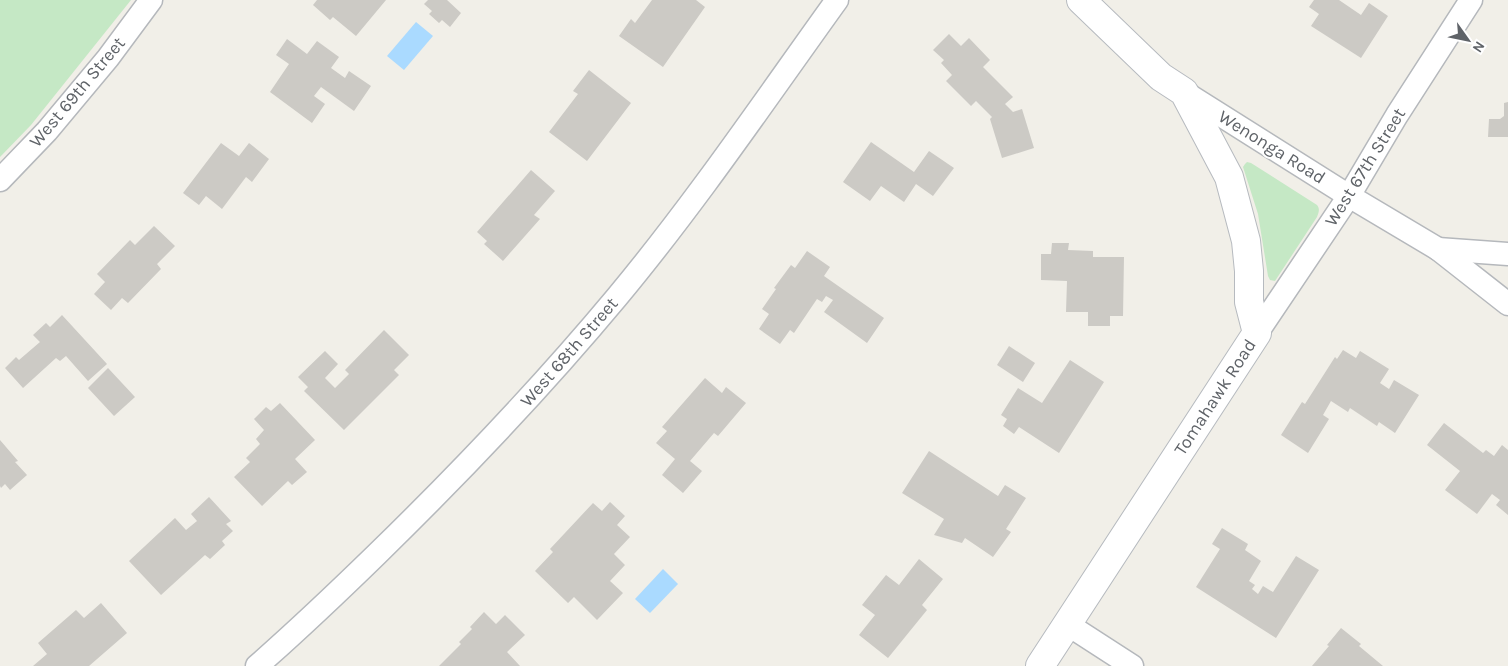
<svg xmlns="http://www.w3.org/2000/svg" width="1508" height="666" viewBox="0 0 1508 666" font-family="Karla,sans-serif">
  <rect width="100%" height="100%" fill="#f1efe8"/>
  <g fill="#c5e8c5">
    <path d="M0,0H131L31,125L0,157Z"/>
    <path d="M1247,162L1251,163L1317,205C1320,209 1319,212 1317,217L1275,281L1270,280L1268,276L1258,214L1243,167L1245,164Z"/>
  </g>
  <g fill="#aadaff">
    <path d="M416,22L433,36L404,70L387,56Z"/>
    <path d="M663,569L678,584L650,613L635,599Z"/>
  </g>
  <g fill="#cccac5">
    <path d="M317,0H386L356,36L333,17L330,20L313,5Z"/>
    <path d="M428,0H447L461,13L450,27L442,20L439,23L429,14L432,11L424,4Z"/>
    <path d="M652,0H696L705,7L663,67L619,36L631,19L635,23Z"/>
    <path d="M1314,0H1339L1361,15L1369,3L1388,16L1361,58L1311,26L1319,14L1309,7Z"/>
    <path d="M949,34L961,46L969,38L990,60L983,67L1013,97L1005,104L1013,112L1022,109L1034,148L1002,158L990,119L992,117L976,101L971,106L946,81L952,75L941,63L944,60L933,50Z"/>
    <path d="M287,39L307,54L317,41L339,57L331,68L345,78L349,71L371,86L354,111L321,87L314,96L325,104L312,123L270,92L289,64L276,55Z"/>
    <path d="M589,70L631,103L587,161L549,132L578,94L573,91Z"/>
    <path d="M1508,102V137H1488L1489,119H1500L1504,116V103Z"/>
    <path d="M871,142L914,172L929,151L954,168L933,196L916,184L904,202L881,186L870,201L843,182Z"/>
    <path d="M221,143L239,156L249,143L269,159L252,182L246,177L222,209L206,196L199,205L183,193Z"/>
    <path d="M531,170L555,191L534,215L540,219L503,261L484,244L487,241L477,232Z"/>
    <path d="M154,226L175,246L157,264L161,269L128,303L122,298L111,310L94,294L105,282L97,274L130,240L135,245Z"/>
    <path d="M1052,243H1069L1068,250L1093,251V257H1124L1123,316H1110V326H1088V312H1066L1067,281L1041,280V254H1051Z"/>
    <path d="M807,251L830,267L824,276L884,318L867,343L824,312L833,300L826,296L822,302L817,299L794,333L790,330L780,344L759,329L769,314L762,309L776,289L774,288L791,265L795,268Z"/>
    <path d="M62,315L107,364L88,381L66,356L60,361L56,358L23,388L5,368L16,357L19,360L40,342L33,335L46,323L50,327Z"/>
    <path d="M384,330L409,355L394,370L399,375L344,430L304,391L308,387L298,377L325,351L338,364L325,378L335,388L349,374L345,370Z"/>
    <path d="M1009,346L1035,363L1023,382L997,365Z"/>
    <path d="M1343,350L1356,358L1360,351L1389,369L1380,383L1389,389L1394,380L1419,395L1395,433L1379,422L1377,426L1350,408L1348,412L1331,401L1323,415L1329,419L1308,453L1281,435L1302,402L1305,404L1335,357L1337,359Z"/>
    <path d="M1070,360L1104,382L1059,453L1019,427L1014,434L1003,426L1007,419L1001,415L1018,388L1042,403Z"/>
    <path d="M108,368L135,397L114,416L88,388Z"/>
    <path d="M705,378L722,393L726,387L746,403L718,436L714,433L690,461L702,471L683,493L662,475L675,459L656,443L667,431L662,427Z"/>
    <path d="M280,403L315,440L295,459L307,472L292,485L288,481L262,506L234,477L250,462L246,458L260,444L256,439L264,430L254,419L266,407L271,411Z"/>
    <path d="M1444,423L1483,453L1486,450L1494,456L1502,445L1508,450V515L1496,505L1500,500L1492,494L1477,514L1445,490L1460,471L1427,445Z"/>
    <path d="M0,440L18,461L15,462L27,475L10,490L5,484L1,488L0,486Z"/>
    <path d="M929,451L998,496L1005,485L1026,498L1006,529L1011,532L993,557L965,538L962,543L934,535L944,519L902,493Z"/>
    <path d="M209,497L231,521L226,524L233,531L222,541L225,545L210,559L205,555L161,595L129,561L175,518L186,530L197,521L191,514Z"/>
    <path d="M610,502L625,516L617,525L630,537L614,554L625,565L610,581L623,593L597,620L574,597L568,603L535,571L553,552L550,549L593,503L602,511Z"/>
    <path d="M1222,528L1248,544L1245,550L1261,561L1249,581L1255,585L1252,589L1258,594L1263,586L1273,592L1296,556L1319,570L1276,638L1196,587L1220,549L1212,544Z"/>
    <path d="M919,559L943,579L922,605L927,610L888,658L859,635L875,615L862,605L886,575L899,585Z"/>
    <path d="M101,603L127,633L89,666H33L47,654L38,643L76,610L84,618Z"/>
    <path d="M484,612L496,624L505,615L525,635L507,652L520,666H439L461,644L459,642L472,629L470,627Z"/>
    <path d="M1341,628L1361,644L1359,646L1383,666H1312L1329,646L1327,645Z"/>
  </g>
  <g fill="none" stroke-linecap="round" stroke-linejoin="round">
    <g stroke="#b5b8bc" stroke-width="25">
      <g id="street">
        <path d="M1184,92L1349,196L1438,249L1508,304"/>
        <path d="M0,180L47,131L108,58L151,0"/>
        <path d="M1438,249L1508,254"/>
        <path d="M1257,333L1349,196L1397,115L1471,0"/>
        <path d="M1067,624L1132,666"/>
        <path d="M257,666C298,630 338,592 377,554C461,472 542,387 617,297C696,202 765,100 837,0"/>
      </g>
    </g>
    <g stroke="#b6babf" stroke-width="30">
      <path id="secondary" d="M1040,666L1257,333L1249,302V271L1246,241L1229,177L1184,92L1161,77L1081,0"/>
    </g>
    <use href="#street" stroke="#fff" stroke-width="22"/>
    <use href="#secondary" stroke="#fff" stroke-width="28"/>
  </g>
  <g text-anchor="middle" dominant-baseline="central" stroke-width="4" stroke-linejoin="round" paint-order="stroke">
    <g font-size="18" fill="#5f6368" stroke="#fff">
      <text transform="translate(77 92) rotate(-50)">West 69th Street</text>
      <text transform="translate(1272 147) rotate(32)">Wenonga Road</text>
      <text transform="translate(1365 167) rotate(-58)">West 67th Street</text>
      <text transform="translate(569 352) rotate(-49)">West 68th Street</text>
      <text transform="translate(1215 397) rotate(-57)">Tomahawk Road</text>
    </g>
  </g>
  <g transform="translate(1468 40) rotate(123)" stroke="#ffffff" stroke-width="4" paint-order="stroke">
  <path d="M0-4L9 19L0 12L-9 19Z" fill="#5f6368"/>
  <text y="-8" font-size="14" font-weight="bold" text-anchor="middle" fill="#5f6368">N</text>
  </g>
</svg>
